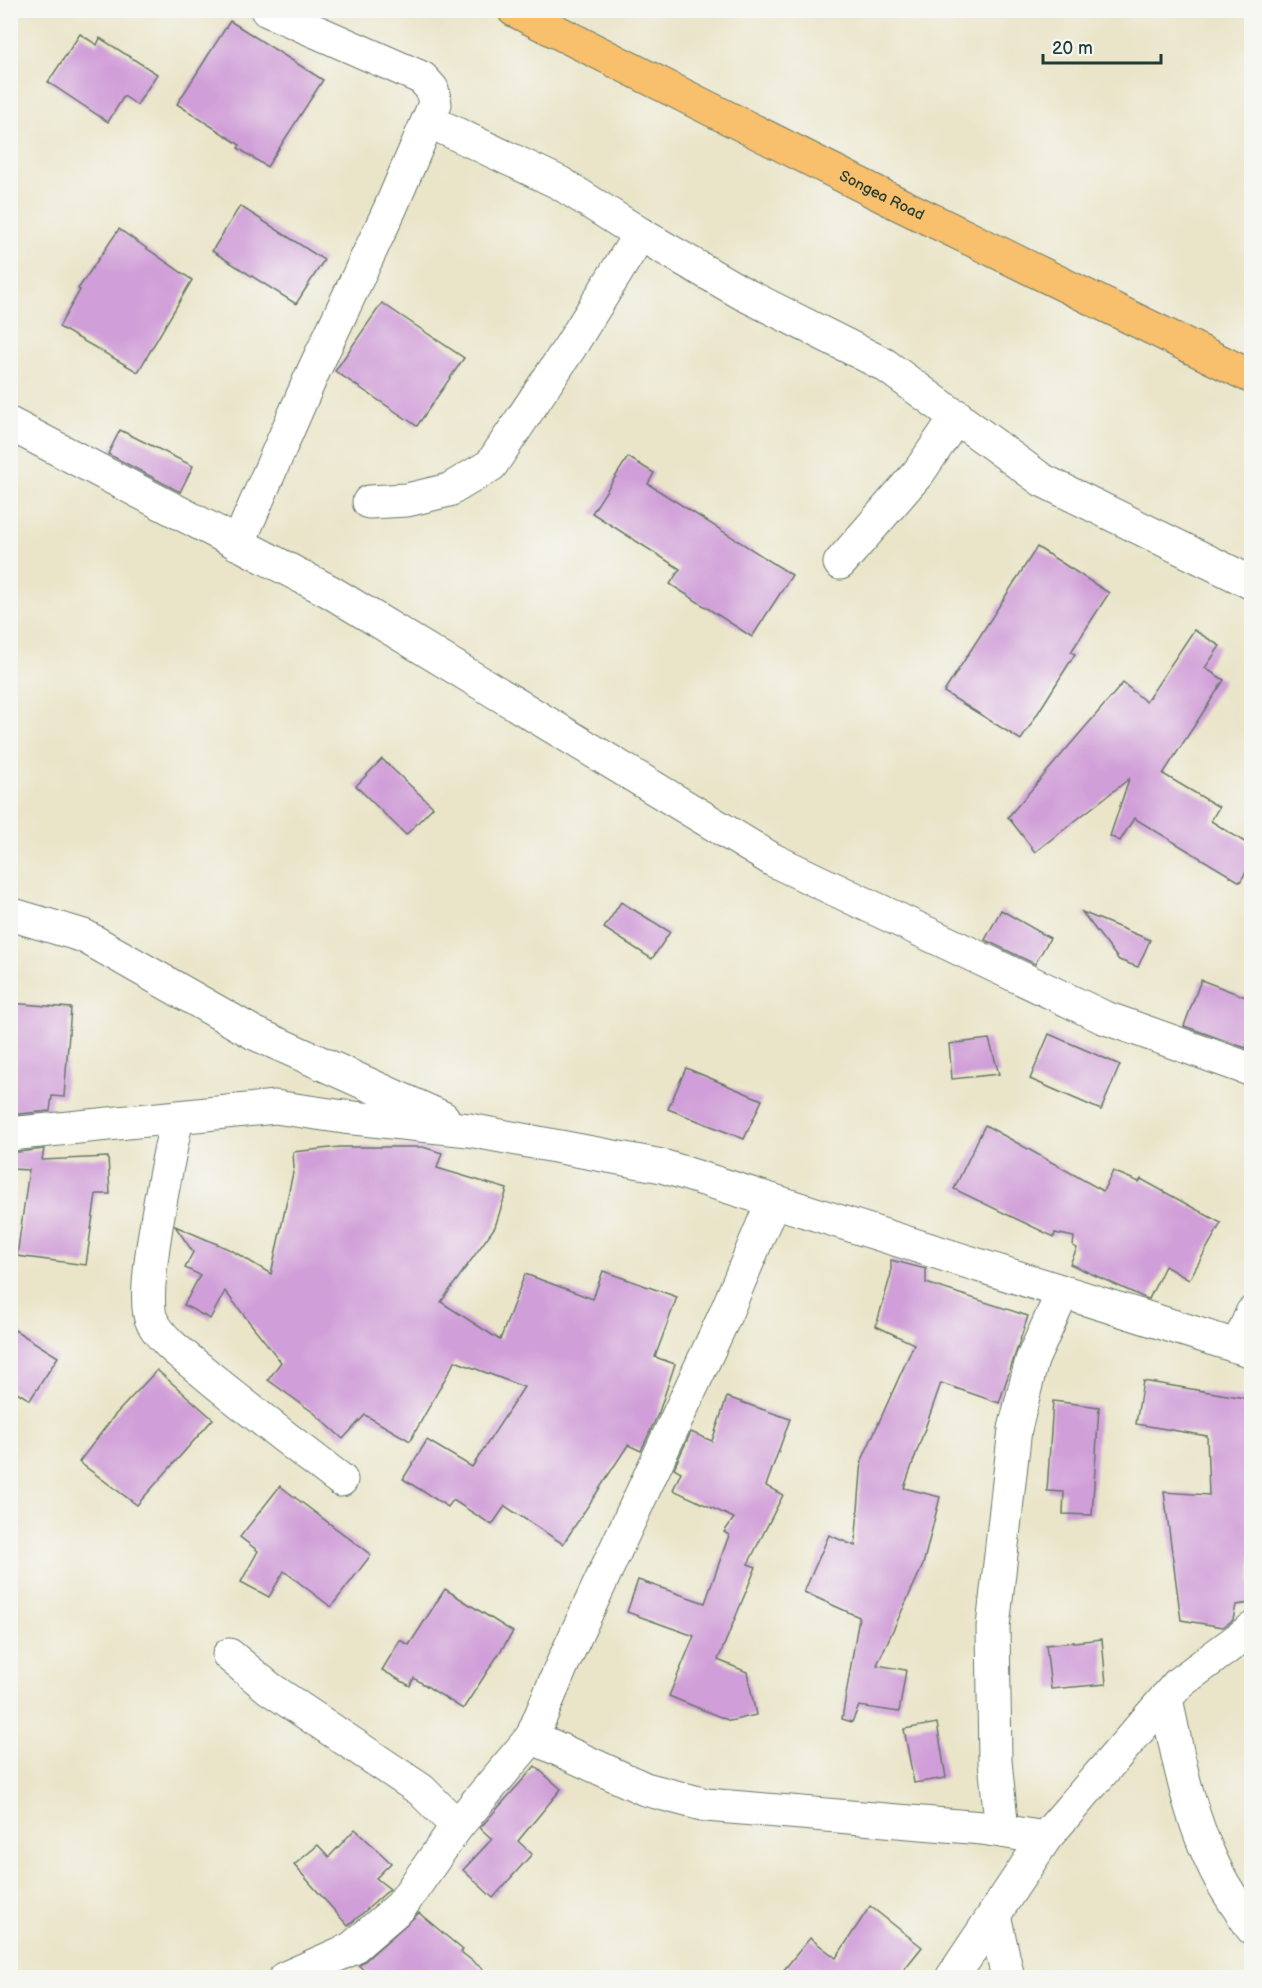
<svg xmlns="http://www.w3.org/2000/svg" width="1262" height="1988" viewBox="0 0 1262 1988" font-family="'Balsamiq Sans',sans-serif">
  <rect width="100%" height="100%" fill="#f6f6f2"/>
  <filter id="ink" filterUnits="userSpaceOnUse"><feTurbulence type="fractalNoise" baseFrequency=".0167" numOctaves="2"/><feDisplacementMap in="SourceGraphic" scale="12" xChannelSelector="R" yChannelSelector="G"/><feConvolveMatrix kernelMatrix="1 2 1 2 8 2 1 2 1" color-interpolation-filters="sRGB"/></filter>
  <filter id="wash" filterUnits="userSpaceOnUse"><feTurbulence type="fractalNoise" baseFrequency=".008" numOctaves="4" result="noise"/><feDisplacementMap in="SourceGraphic" scale="24" xChannelSelector="R" yChannelSelector="G"/><feGaussianBlur stdDeviation="1.35" result="paint"/><feColorMatrix in="noise" values="0 0 0 0 0 0 0 0 0 0 0 0 0 0 0 0 0 1.4 0 .05"/><feComposite in="paint" operator="in"/></filter>
  <g filter="url(#wash)">
    <rect width="100%" height="100%" fill="#eae5c9"/>
    <g id="blocks">
      <g fill="#d09ed8">
        <path d="M230,21L323,80L267,167L238,148L240,145L177,104Z"/>
        <path d="M80,34L97,45L100,38L157,74L137,105L124,96L108,122L48,82Z"/>
        <path d="M240,206L324,260L296,304L212,251Z"/>
        <path d="M119,229L192,280L138,372L59,327L80,290L78,289Z"/>
        <path d="M382,303L464,358L417,426L335,371Z"/>
        <path d="M120,430L193,466L180,492L108,454Z"/>
        <path d="M628,457L654,473L648,484L792,575L752,637L670,584L680,569L592,513Z"/>
        <path d="M1037,547L1109,593L1071,652L1075,654L1021,740L944,692Z"/>
        <path d="M1194,630L1220,646L1205,668L1224,680L1163,774L1219,807L1211,821L1251,846V864L1240,882L1134,818L1120,841L1110,836L1129,779L1035,852L1008,817L1123,683L1146,702Z"/>
        <path d="M382,759L433,807L406,835L356,786Z"/>
        <path d="M621,902L670,932L652,959L604,928Z"/>
        <path d="M1001,910L1050,938L1035,964L985,940Z"/>
        <path d="M1082,912L1150,940L1138,967L1119,960Z"/>
        <path d="M1201,980L1251,999V1033L1246,1048L1184,1026Z"/>
        <path d="M10,1003L71,1008L64,1097L52,1096L50,1111L10,1115Z"/>
        <path d="M1049,1034L1120,1065L1101,1110L1030,1079Z"/>
        <path d="M989,1039L999,1074L952,1079L949,1044Z"/>
        <path d="M686,1068L762,1100L744,1139L668,1109Z"/>
        <path d="M985,1125L1103,1191L1113,1171L1139,1182L1141,1179L1221,1223L1189,1280L1165,1266L1149,1299L1145,1298L1070,1264L1077,1248L1073,1246L1074,1237L1055,1233L1054,1237L954,1189Z"/>
        <path d="M340,1147H423L442,1153L437,1168L507,1189L495,1227L441,1302L500,1340L525,1274L593,1299L603,1271L677,1297L655,1357L675,1364L659,1412L641,1451L628,1445L563,1544L505,1506L492,1525L453,1500L448,1507L403,1479L427,1440L472,1467L524,1387L455,1361L410,1441L365,1415L343,1439L314,1413L268,1380L281,1362L225,1291L210,1319L184,1305L200,1275L185,1268L193,1252L175,1226L231,1250L271,1274L294,1168L293,1152Z"/>
        <path d="M44,1149L42,1160L108,1157L110,1194H96L86,1265L17,1256L29,1170L10,1169V1153Z"/>
        <path d="M891,1260L926,1269V1283L1028,1316L999,1403L941,1383L904,1488L940,1497L923,1565L877,1665L906,1670L899,1712L859,1706L852,1722L842,1719L859,1617L804,1592L829,1535L855,1546L862,1460L914,1344L876,1326L891,1274Z"/>
        <path d="M10,1327L58,1357L30,1400L10,1388Z"/>
        <path d="M157,1370L213,1419L137,1505L79,1462L114,1416Z"/>
        <path d="M1143,1381L1251,1399V1603L1236,1605L1233,1620L1223,1627L1181,1620L1164,1492L1209,1495L1207,1436L1136,1424Z"/>
        <path d="M727,1397L790,1419L766,1486L783,1495L748,1564L756,1567L718,1660L747,1672L756,1715L730,1721L669,1696L694,1636L627,1612L638,1580L705,1603L729,1535L724,1532L734,1518L673,1490L681,1472L674,1468L691,1432L712,1441Z"/>
        <path d="M1053,1401L1099,1407L1092,1515L1063,1514L1064,1492L1047,1491Z"/>
        <path d="M280,1486L371,1555L331,1607L284,1571L269,1597L241,1582L258,1551L240,1537Z"/>
        <path d="M445,1589L513,1632L463,1709L414,1678L410,1686L382,1670L400,1640L409,1645Z"/>
        <path d="M1102,1639L1106,1684L1051,1689L1046,1645Z"/>
        <path d="M937,1723L946,1778L914,1783L904,1729Z"/>
        <path d="M535,1766L561,1789L518,1841L532,1854L493,1898L463,1870L492,1839L480,1828Z"/>
        <path d="M355,1829L391,1863L376,1878L390,1889L348,1926L294,1865L318,1845L329,1857Z"/>
        <path d="M870,1906L922,1947L898,1977H778L810,1938L836,1958Z"/>
        <path d="M419,1913L463,1950L461,1952L493,1977H373L359,1966Z"/>
      </g>
    </g>
  </g>
  <g filter="url(#ink)">
    <use href="#blocks" fill-opacity="0" stroke="#667868" stroke-width="1.5"/>
    <g fill="none" stroke-linecap="round" stroke-linejoin="round">
      <g stroke="#667868" stroke-width="35">
        <g id="minor">
          <path d="M429,121L560,183L640,234L742,293L885,365L1042,480L1252,583"/>
          <path d="M10,424L329,591L773,860L1103,1017L1252,1070"/>
          <path d="M369,502L407,500L449,490L491,465L570,347L640,234"/>
          <path d="M238,544L314,370L390,209L435,104L432,89L422,78L267,10"/>
          <path d="M840,563L919,472L957,416"/>
          <path d="M10,914L84,936L254,1033L443,1118"/>
          <path d="M177,1118C170,1151 138,1297 152,1321C162,1341 184,1356 201,1370C246,1408 294,1444 341,1480"/>
          <path d="M10,1134L275,1107L344,1117L469,1130L662,1166L1252,1351"/>
          <path d="M773,1201L725,1315L562,1665L532,1737L645,1789L706,1805L982,1828L1045,1838"/>
          <path d="M1238,1346L1252,1313"/>
          <path d="M229,1655L269,1688L421,1790L457,1826"/>
          <path d="M1166,1698C1178,1759 1190,1822 1220,1878C1229,1895 1241,1911 1252,1928"/>
          <path d="M1002,1831L995,1761L993,1627L1009,1482L1015,1429L1032,1360L1063,1292"/>
          <path d="M994,1915L1008,1978"/>
          <path d="M285,1978L351,1949L401,1906L457,1826L532,1737"/>
          <path d="M952,1978L1045,1838L1179,1683L1252,1629"/>
        </g>
      </g>
      <g stroke="#667868" stroke-width="35">
        <g id="highway">
          <path id="s1" d="M514,10L897,203L1252,377"/>
        </g>
      </g>
      <use href="#minor" stroke="#fff" stroke-width="33"/>
      <use href="#highway" stroke="#f8bf6c" stroke-width="33"/>
    </g>
  </g>
  <g text-anchor="middle" dominant-baseline="central" stroke-width="6" stroke-linejoin="round" paint-order="stroke">
    <g font-size="15" fill="#1f3d34" stroke="#f6f6f2">
      <text stroke="none"><textPath href="#s1" startOffset="412">Songea Road</textPath></text>
    </g>
  </g>
  <rect width="1262" height="1988" fill="none" stroke="#f6f6f2" stroke-width="36"/>
  <path d="M1043 54v9h118v-9" fill="none" stroke="#1f3d34" stroke-width="3"/>
  <text x="1052" y="54" font-size="18" fill="#1f3d34" stroke="#f6f6f2" stroke-width="4.5" paint-order="stroke">20 m</text>
</svg>
